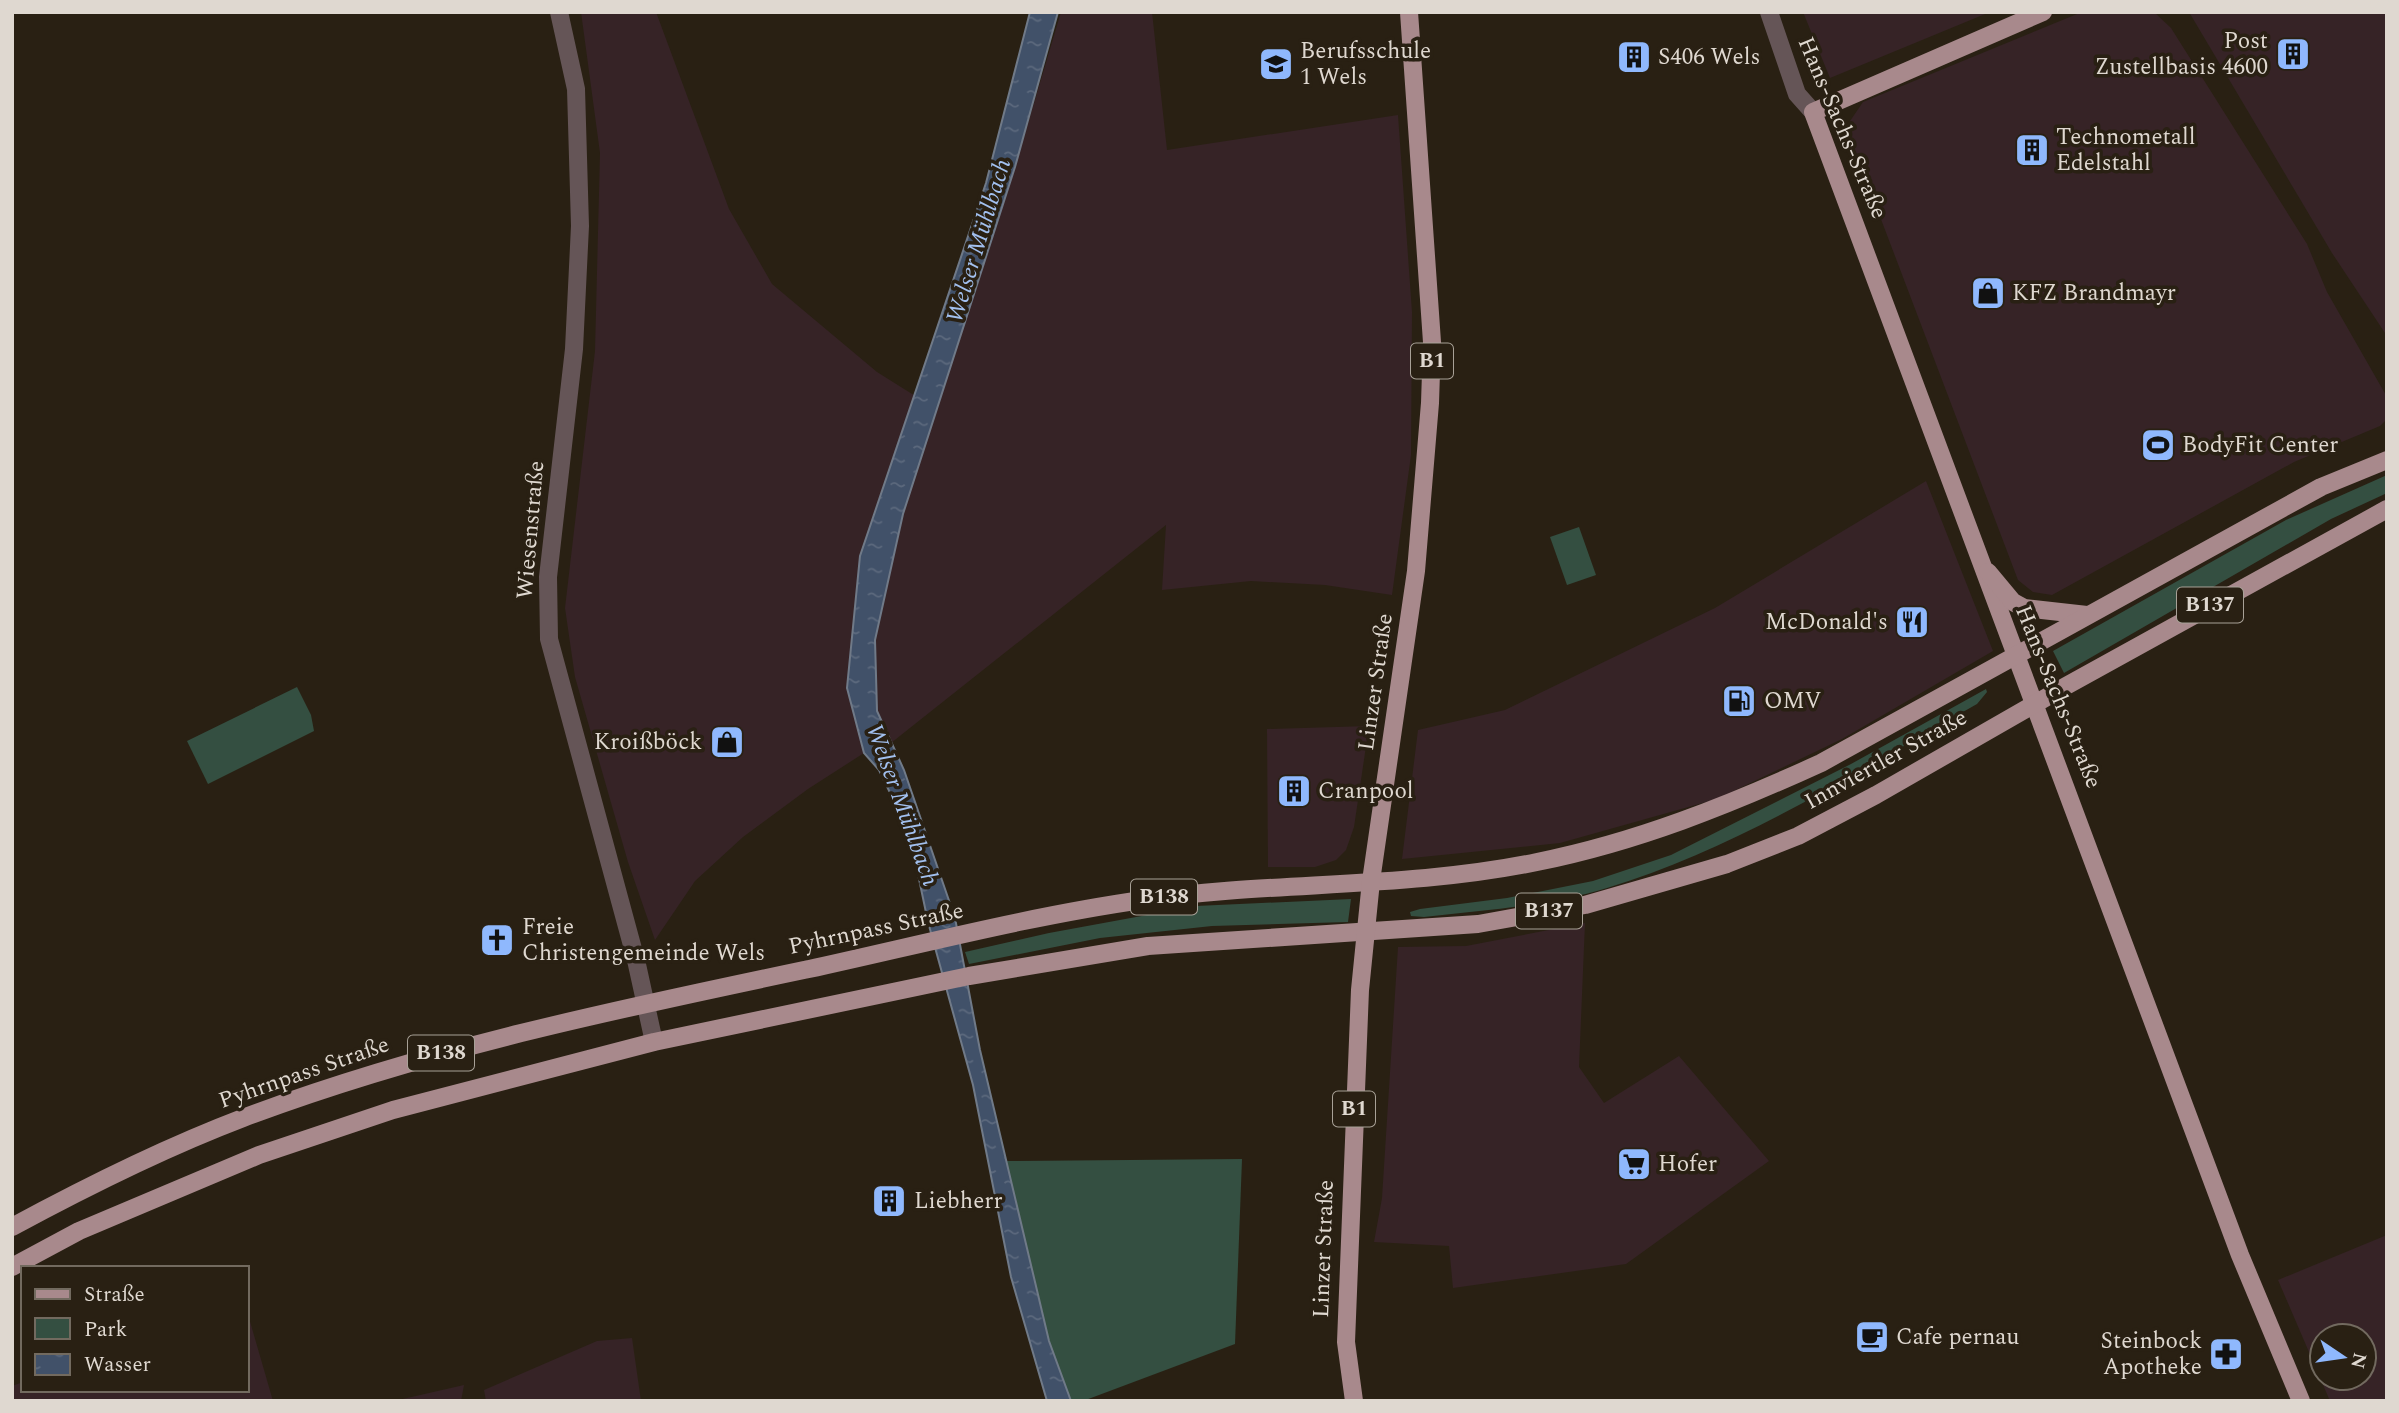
<svg xmlns="http://www.w3.org/2000/svg" width="2399" height="1413" viewBox="0 0 2399 1413" font-family="Spectral,serif">
  <defs>
    <pattern id="water-ripples" width="26" height="14" patternUnits="userSpaceOnUse" patternTransform="scale(1.75)"><rect width="26" height="14" fill="#415169"/><path d="M2 4q2-2 4 0t4 0M15 11q2-2 4 0t4 0" fill="none" stroke="#5c697d"/></pattern>
  </defs>
  <rect width="100%" height="100%" fill="#292013"/>
  <g fill="#362326" fill-rule="evenodd">
    <path d="M581,12H656L729,209L772,284L877,372L936,409L1015,167L1061,12H1152L1167,150L1398,115L1412,312L1411,455L1392,595L1325,585L1251,581L1162,590L1166,525L891,743L877,711L875,640L891,566L847,688L864,753L808,789L743,837L695,881L655,940L628,862L575,677L565,608L595,351L600,153Z"/>
    <path d="M1803,12H1990L1830,78Z"/>
    <path d="M2082,12H2154L2171,28L2307,244L2327,292L2387,397V419L2380,426L2294,462L2052,595L2033,592L2018,580L1846,127L1863,102Z"/>
    <path d="M2189,12H2387V336L2332,253Z"/>
    <path d="M1926,481L1993,651L1842,739L1717,799L1560,843L1402,859L1418,730L1505,710L1715,608Z"/>
    <path d="M1369,726L1354,827L1346,850L1336,860L1315,867H1268L1267,729Z"/>
    <path d="M1585,923L1579,1067L1604,1103L1679,1056L1769,1161L1626,1264L1453,1288L1449,1246L1374,1242L1382,1198L1398,947L1466,946Z"/>
    <path d="M2387,1235V1401H2330L2278,1280ZM2322,1336H2364V1378H2322Z"/>
    <path d="M247,1311L273,1401H12V1386L23,1382V1390H247Z"/>
    <path d="M632,1338L641,1401H486L484,1390L597,1341Z"/>
    <path d="M464,1385L461,1401H394Z"/>
  </g>
  <g fill="#344f41">
    <path d="M2387,475V493L2331,519L2064,673L2053,651L2286,520Z"/>
    <path d="M1579,527L1596,575L1567,585L1550,537Z"/>
    <path d="M297,687L311,715L314,731L208,784L187,741Z"/>
    <path d="M1986,689L1987,692L1977,704C1858,771 1739,848 1607,888C1548,906 1484,910 1424,917L1411,916L1410,912L1420,909L1507,898L1593,881L1671,855L1851,764Z"/>
    <path d="M1351,899L1348,922L1212,926L1100,938L969,964L965,952L1049,933L1196,906Z"/>
    <path d="M1242,1159L1235,1344L1083,1401H1071L1049,1341L1006,1161Z"/>
  </g>
  <path fill="url(#water-ripples)" stroke="#707a88" stroke-width="2" d="M1030,12H1058L1015,167L903,514L875,640L877,711L904,770L955,918L980,1050L1049,1341L1071,1401H1047L1011,1277L973,1085L928,922L914,855L895,803L879,770L864,753L847,688L860,556L986,183Z"/>
  <g fill="none" stroke-linecap="round" stroke-linejoin="round">
    <g stroke="#655557" stroke-width="18">
      <path d="M559,12L576,89L580,226L574,349L548,577L549,639L636,960L654,1042"/>
      <path d="M1769,12L1797,94L1813,112"/>
    </g>
    <g stroke="#a8898c" stroke-width="18">
      <path d="M2043,12L1813,112L2240,1255L2301,1401"/>
      <path d="M1988,572L2013,602L2024,608L2087,615"/>
      <path d="M12,1227C86,1187 164,1148 243,1118C426,1049 618,1009 809,969C919,945 1030,916 1142,900C1272,881 1407,889 1537,862C1637,842 1729,805 1821,763L2321,487L2387,460"/>
      <path d="M12,1267L79,1231L259,1155L393,1110L654,1042L969,976L1148,946L1478,924L1585,905L1727,864L1798,836L1876,795L2066,686L2387,509"/>
      <path d="M1354,1401L1346,1342L1360,990L1371,881L1416,571L1430,403L1432,342L1409,12"/>
    </g>
  </g>
  <defs>
    <g id="building-square" transform="scale(1.75)"><rect x="-9" y="-9" width="18" height="18" rx="4" fill="#8fb8fd" stroke="#292013"/><path d="M-4-6H4V6H1V3H-1V6H-4ZM-2.5-4.3h1.7v1.8h-1.7ZM.8-4.3h1.7v1.8H.8ZM-2.5-1h1.7V.8h-1.7ZM.8-1h1.7V.8H.8Z" fill="#111"/></g>
    <g id="school-square" transform="scale(1.75)"><rect x="-9" y="-9" width="18" height="18" rx="4" fill="#8fb8fd" stroke="#292013"/><path d="M0-5L7-2L0 1L-7-2ZM-4 1L0 2.5L4 1V4Q0 6-4 4Z" fill="#111"/></g>
    <g id="shop-square" transform="scale(1.75)"><rect x="-9" y="-9" width="18" height="18" rx="4" fill="#8fb8fd" stroke="#292013"/><path d="M-5-2.5h2.3a2.7 3.5 0 0 1 5.4 0H5L5.5 6h-11ZM-1.5-2.5h3a1.5 2.3 0 0 0-3 0Z" fill="#111"/></g>
    <g id="stadium-square" transform="scale(1.75)"><rect x="-9" y="-9" width="18" height="18" rx="4" fill="#8fb8fd" stroke="#292013"/><path d="M0-5a6.5 5 0 1 0 0 10a6.5 5 0 1 0 0-10ZM-3.5-1.8h7v3.6h-7Z" fill="#111"/></g>
    <g id="restaurant-square" transform="scale(1.75)"><rect x="-9" y="-9" width="18" height="18" rx="4" fill="#8fb8fd" stroke="#292013"/><path d="M-5-6h1v4h1v-4h1v4h1v-4h1v5L-1.5 .5V6h-2V.5L-5-1ZM5-6V6H3V1.5H1.5Q1.5-4 5-6Z" fill="#111"/></g>
    <g id="fuel-square" transform="scale(1.75)"><rect x="-9" y="-9" width="18" height="18" rx="4" fill="#8fb8fd" stroke="#292013"/><path d="M-5.5-6h7V0h2V4h1.3V-2.5L3-4.5l.8-.8L6-3V5H2.5V1h-1V6h-7ZM-4.2-4.7v3.2H.2V-4.7Z" fill="#111"/></g>
    <g id="church-square" transform="scale(1.75)"><rect x="-9" y="-9" width="18" height="18" rx="4" fill="#8fb8fd" stroke="#292013"/><path d="M-1.2-6h2.4v3.5h3.3v2.4h-3.3V6h-2.4V-.1h-3.3v-2.4h3.3Z" fill="#111"/></g>
    <g id="supermarket-square" transform="scale(1.75)"><rect x="-9" y="-9" width="18" height="18" rx="4" fill="#8fb8fd" stroke="#292013"/><path d="M-6-5.5h2.5l.6 2H6L4.5 2H-2.5L-4.4-4H-6ZM-1.5 3.2a1.3 1.3 0 1 0 .1 0ZM3 3.2a1.3 1.3 0 1 0 .1 0Z" fill="#111"/></g>
    <g id="cafe-square" transform="scale(1.75)"><rect x="-9" y="-9" width="18" height="18" rx="4" fill="#8fb8fd" stroke="#292013"/><path d="M-5.5-4.5H6V0H3Q3 3.5 0 3.5H-2.5Q-5.5 3.5-5.5 0ZM3-3.2v2h1.7v-2ZM-6 4.5H4V6H-6Z" fill="#111"/></g>
    <g id="pharmacy-square" transform="scale(1.75)"><rect x="-9" y="-9" width="18" height="18" rx="4" fill="#8fb8fd" stroke="#292013"/><path d="M-2-6h4v4h4v4h-4v4h-4v-4h-4v-4h4Z" fill="#111"/></g>
  </defs>
  <g fill-rule="evenodd">
    <use href="#building-square" x="2293" y="54"/>
    <use href="#building-square" x="1634" y="57"/>
    <use href="#school-square" x="1276" y="64"/>
    <use href="#building-square" x="2032" y="150"/>
    <use href="#shop-square" x="1988" y="293"/>
    <use href="#stadium-square" x="2158" y="445"/>
    <use href="#restaurant-square" x="1912" y="622"/>
    <use href="#fuel-square" x="1739" y="701"/>
    <use href="#shop-square" x="727" y="742"/>
    <use href="#building-square" x="1294" y="791"/>
    <use href="#church-square" x="497" y="940"/>
    <use href="#supermarket-square" x="1634" y="1164"/>
    <use href="#building-square" x="889" y="1201"/>
    <use href="#cafe-square" x="1872" y="1337"/>
    <use href="#pharmacy-square" x="2226" y="1354"/>
  </g>
  <g text-anchor="middle" dominant-baseline="central" stroke-width="7" stroke-linejoin="round" paint-order="stroke">
    <g fill="#292013" stroke="#a8a197" stroke-width="2">
      <rect x="1411" y="343.5" width="42" height="35" rx="5"/>
      <rect x="2177" y="587.5" width="66" height="35" rx="5"/>
      <rect x="1131" y="879.5" width="66" height="35" rx="5"/>
      <rect x="1516" y="893.5" width="66" height="35" rx="5"/>
      <rect x="408" y="1035.5" width="66" height="35" rx="5"/>
      <rect x="1333" y="1091.5" width="42" height="35" rx="5"/>
    </g>
    <g font-size="21" font-weight="bold" fill="#dfd8d0">
      <text x="1432" y="361">B1</text>
      <text x="2210" y="605">B137</text>
      <text x="1164" y="897">B138</text>
      <text x="1549" y="911">B137</text>
      <text x="441" y="1053">B138</text>
      <text x="1354" y="1109">B1</text>
    </g>
    <g font-size="23" fill="#dfd8d0" stroke="#292013" text-anchor="start">
      <text x="2268" y="41" text-anchor="end">Post<tspan x="2268" dy="26">Zustellbasis 4600</tspan></text>
      <text x="1300" y="51">Berufsschule<tspan x="1300" dy="26">1 Wels</tspan></text>
      <text x="1658" y="57">S406 Wels</text>
      <text x="2056" y="137">Technometall<tspan x="2056" dy="26">Edelstahl</tspan></text>
      <text x="2012" y="293">KFZ Brandmayr</text>
      <text x="2182" y="445">BodyFit Center</text>
      <text x="1888" y="622" text-anchor="end">McDonald's</text>
      <text x="1764" y="701">OMV</text>
      <text x="702" y="742" text-anchor="end">Kroißböck</text>
      <text x="1318" y="791">Cranpool</text>
      <text x="522" y="927">Freie<tspan x="522" dy="26">Christengemeinde Wels</tspan></text>
      <text x="1658" y="1164">Hofer</text>
      <text x="914" y="1201">Liebherr</text>
      <text x="1896" y="1337">Cafe pernau</text>
      <text x="2202" y="1341" text-anchor="end">Steinbock<tspan x="2202" dy="26">Apotheke</tspan></text>
    </g>
    <g font-size="23" fill="#dfd8d0" stroke="#292013">
      <text transform="translate(1842 128) rotate(67)">Hans-Sachs-Straße</text>
      <text transform="translate(531 530) rotate(-85)">Wiesenstraße</text>
      <text transform="translate(1376 682) rotate(-82)">Linzer Straße</text>
      <text transform="translate(2058 697) rotate(68)">Hans-Sachs-Straße</text>
      <text transform="translate(1886 760) rotate(-29)">Innviertler Straße</text>
      <text transform="translate(876 929) rotate(-12)">Pyhrnpass Straße</text>
      <text transform="translate(304 1073) rotate(-19)">Pyhrnpass Straße</text>
      <text transform="translate(1324 1249) rotate(-88)">Linzer Straße</text>
    </g>
    <g font-size="24" font-style="italic" fill="#a2c0ef" stroke="#292013">
      <text transform="translate(979 241) rotate(-73)">Welser Mühlbach</text>
      <text transform="translate(902 805) rotate(70)">Welser Mühlbach</text>
    </g>
  </g>
  <rect width="2399" height="1413" fill="none" stroke="#dfd8d0" stroke-width="28"/>
  <rect x="21" y="1266" width="228" height="126" fill="#292013" stroke="#726a5f" stroke-width="2"/>
  <rect x="35" y="1289" width="35" height="10" fill="#a8898c" stroke="#726a5f" stroke-width="2"/>
  <text x="84" y="1301" font-size="21" fill="#dfd8d0">Straße</text>
  <rect x="35" y="1318" width="35" height="21" fill="#344f41" stroke="#726a5f" stroke-width="2"/>
  <text x="84" y="1336" font-size="21" fill="#dfd8d0">Park</text>
  <rect x="35" y="1354" width="35" height="21" fill="url(#water-ripples)" stroke="#726a5f" stroke-width="2"/>
  <text x="84" y="1371" font-size="21" fill="#dfd8d0">Wasser</text>
  <g transform="translate(2343 1357) rotate(103)"><circle r="33" fill="#292013" stroke="#726a5f" stroke-width="2"/>
  <path d="M0-5L12 26L0 18L-12 26Z" fill="#8fb8fd"/>
  <text y="-10" font-size="19" font-weight="bold" text-anchor="middle" fill="#dfd8d0">N</text>
  </g>
</svg>
